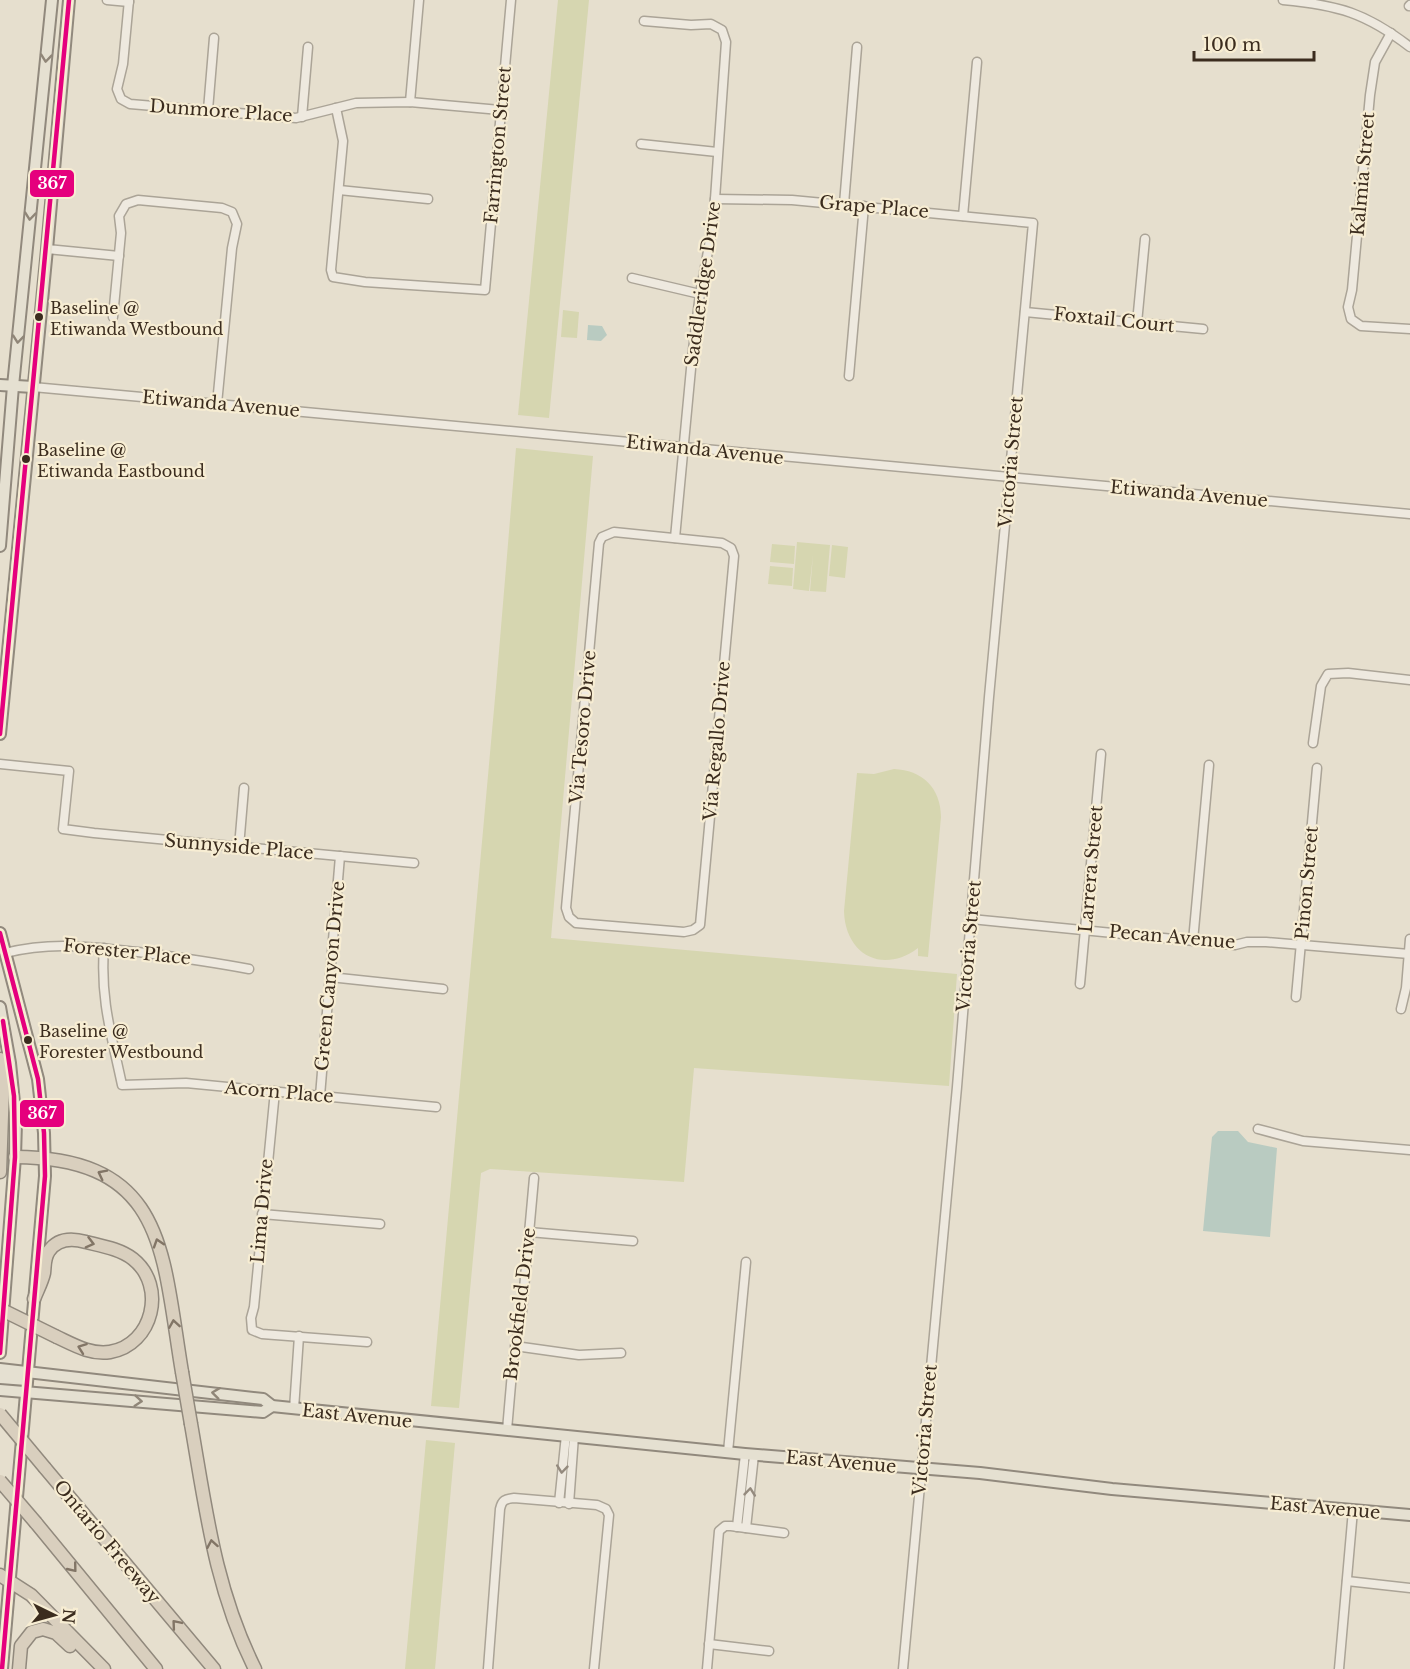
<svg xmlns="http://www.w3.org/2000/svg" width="1410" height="1669" viewBox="0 0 1410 1669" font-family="'Libre Baskerville',serif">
  <rect width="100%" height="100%" fill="#e6dfce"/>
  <g fill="#d6d6b0">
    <path d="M558,0H589L549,418L518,415Z"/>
    <path d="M563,310L579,312L577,338L561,337Z"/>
    <path d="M516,448L593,456L551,938L957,974L949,1086L694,1068L684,1182L490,1169L481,1173L459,1408L431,1406L496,687Z"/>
    <path d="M797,542L830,545L826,592L810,591L813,555L809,591L793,589Z"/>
    <path d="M772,544L795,546L794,564L770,562Z"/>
    <path d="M832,545L848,547L845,578L829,576Z"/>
    <path d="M770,566L793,568L792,586L768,584Z"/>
    <path d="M894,769C922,770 941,788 941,817L928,957L918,956V948C882,975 845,954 844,911L857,773L874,774Z"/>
    <path d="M426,1440L455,1443L435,1669H405Z"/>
  </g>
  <g fill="#b9cbc1">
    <path d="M588,325L602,326L607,335L601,341L587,340Z"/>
    <path d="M1218,1131H1238L1248,1142L1277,1148L1270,1237L1203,1231L1212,1137Z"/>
  </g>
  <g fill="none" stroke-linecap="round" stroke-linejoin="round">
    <g stroke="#aba497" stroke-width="11">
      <g id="minor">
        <path d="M107,0L129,2"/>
        <path d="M129,0L123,64L117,89L121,99L130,104L296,118L356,103L410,102L500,110"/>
        <path d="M1283,0C1338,5 1366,13 1410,47"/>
        <path d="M1409,6L1410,5"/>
        <path d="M644,21L691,25L711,24L722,30L726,42L715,199L709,246L700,294L692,358L675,538"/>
        <path d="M1391,33L1375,62L1370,95L1352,290L1348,307L1351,319L1361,326L1410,329"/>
        <path d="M410,102L419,0"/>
        <path d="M336,108L343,141L331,270L333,277L365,282L485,290L511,0"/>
        <path d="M208,110L214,38"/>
        <path d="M302,117L308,47"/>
        <path d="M641,144L717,152"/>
        <path d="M339,190L428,199"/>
        <path d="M715,199L792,200L1033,223L989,697L957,1087L903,1669"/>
        <path d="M844,204L857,47"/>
        <path d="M963,216L977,62"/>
        <path d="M47,249L119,256"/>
        <path d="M632,278L700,294"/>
        <path d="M1025,312L1203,329"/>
        <path d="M113,317L121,233L119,216L126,204L138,200L222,208L232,212L237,224L232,248L217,404"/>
        <path d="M1137,323L1145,239"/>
        <path d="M849,376L864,206"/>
        <path d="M33,387L1410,514"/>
        <path d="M614,532L722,543L731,548L734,556L700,925L693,930L684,932L576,923L569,917L566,908L599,543L602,537Z"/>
        <path d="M1313,743L1321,686L1328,674L1348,673L1410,680"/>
        <path d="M0,764L69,771L63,829L94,833L414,863"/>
        <path d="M239,847L244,788"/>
        <path d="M971,919L1235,945L1247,942H1266L1409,954"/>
        <path d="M1193,941L1209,765"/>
        <path d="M104,948C100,999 112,1037 122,1085L186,1083L436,1107"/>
        <path d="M5,953C53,941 90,947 138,952C176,957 212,962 249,969"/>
        <path d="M330,977L443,989"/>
        <path d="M1080,984L1101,754"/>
        <path d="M1296,997L1317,768"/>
        <path d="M1401,1009L1406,988L1410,939"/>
        <path d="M275,1091L254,1307L251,1318L252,1330L262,1334L367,1342"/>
        <path d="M320,1096L340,856"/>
        <path d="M1258,1129L1303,1141L1410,1150"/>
        <path d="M262,1214L380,1224"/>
        <path d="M529,1232L633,1241"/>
        <path d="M515,1346L579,1355L621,1353"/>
        <path d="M294,1409L299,1336"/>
        <path d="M507,1430L513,1361L522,1311L534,1178"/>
        <path d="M728,1452L746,1262"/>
        <path d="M559,1503L566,1435"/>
        <path d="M569,1504L574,1436"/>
        <path d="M737,1527L745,1454"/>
        <path d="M746,1528L754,1455"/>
        <path d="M1347,1581L1410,1588"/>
        <path d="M709,1644L769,1651"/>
        <path d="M488,1669L500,1509C502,1500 505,1499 514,1498L597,1505L606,1509L609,1515L594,1669"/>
        <path d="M707,1669L719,1531L725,1526H731L784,1533"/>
        <path d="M1339,1669L1353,1510"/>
      </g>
    </g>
    <g stroke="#91897d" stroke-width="14">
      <g id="major">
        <path d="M0,385L33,387"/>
        <path d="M0,546L13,386L52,0"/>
        <path d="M0,734L47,249L69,0"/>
        <path d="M0,933L38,1079L44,1133L45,1176L2,1669"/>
        <path d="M0,1007L10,1063L16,1122L15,1157L0,1353"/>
        <path d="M0,1369L263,1399L272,1406L745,1454L980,1473L1112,1489L1410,1515"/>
        <path d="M0,1378L27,1380"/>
        <path d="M0,1390L263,1412L272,1406"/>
      </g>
    </g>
    <g stroke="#91897d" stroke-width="15">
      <g id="highway">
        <path d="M0,1059L3,1087L0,1172"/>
        <path d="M15,1157C167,1158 162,1253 182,1372"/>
        <path d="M34,1299C37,1291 42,1282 44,1273C45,1265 44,1258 49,1251C58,1238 72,1238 86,1242C102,1246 120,1249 133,1259C167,1286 153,1345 110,1352C91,1355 74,1345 57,1337"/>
        <path d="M191,1424C206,1510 215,1589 255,1669"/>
        <path d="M45,1468L214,1669"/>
        <path d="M36,1523L156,1669"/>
        <path d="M0,1575L31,1595L104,1669"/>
        <path d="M19,1669L21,1646L32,1632L43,1629L56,1633L70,1646"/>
      </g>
    </g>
    <use href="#minor" stroke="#eee9df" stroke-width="8"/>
    <use href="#major" stroke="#e5e0d1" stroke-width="10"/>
    <use href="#highway" stroke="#d9cfbe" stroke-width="12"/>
    <g stroke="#91897d" stroke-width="15" stroke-linecap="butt">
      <g id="highway-bridge">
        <path d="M0,1309L57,1337"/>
        <path d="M182,1372L191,1424"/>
        <path d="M0,1414L45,1468"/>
        <path d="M0,1481L36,1523"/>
      </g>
    </g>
    <use href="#highway-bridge" stroke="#d9cfbe" stroke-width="12"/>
    <g stroke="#f7edd3" stroke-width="9">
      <g id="bus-1">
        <path d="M0,734L69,0"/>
        <path d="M0,933L38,1079L44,1133L45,1176L2,1669"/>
        <path d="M0,1353L15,1157L14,1096L3,1021"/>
      </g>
    </g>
    <use href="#bus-1" stroke="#e5007d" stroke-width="4.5"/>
  </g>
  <defs><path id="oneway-chevron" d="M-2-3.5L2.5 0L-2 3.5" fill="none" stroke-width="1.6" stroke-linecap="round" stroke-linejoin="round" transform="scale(1.5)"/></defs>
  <g stroke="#908678">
    <use href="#oneway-chevron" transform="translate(46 58) rotate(96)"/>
    <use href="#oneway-chevron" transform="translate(30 216) rotate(96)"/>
    <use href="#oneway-chevron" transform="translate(18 339) rotate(96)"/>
    <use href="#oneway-chevron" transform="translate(216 1393) rotate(-173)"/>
    <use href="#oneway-chevron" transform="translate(138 1401) rotate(5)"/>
  </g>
  <g stroke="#827566">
    <use href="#oneway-chevron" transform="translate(102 1174) rotate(-153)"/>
    <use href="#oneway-chevron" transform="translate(90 1243) rotate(15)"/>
    <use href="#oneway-chevron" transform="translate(158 1243) rotate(-108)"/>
    <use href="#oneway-chevron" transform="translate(174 1324) rotate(-99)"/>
    <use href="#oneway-chevron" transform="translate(82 1348) rotate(-160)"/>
    <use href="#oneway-chevron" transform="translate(212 1544) rotate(-100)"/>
    <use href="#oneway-chevron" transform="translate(73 1568) rotate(51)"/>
    <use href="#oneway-chevron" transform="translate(176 1624) rotate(-130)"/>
  </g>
  <g stroke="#948a7e">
    <use href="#oneway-chevron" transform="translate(562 1469) rotate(96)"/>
    <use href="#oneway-chevron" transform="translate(750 1492) rotate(-84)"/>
  </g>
  <g fill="#3b2c1e" stroke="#f7edd3" stroke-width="2">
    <circle cx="39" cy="317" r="5"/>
    <circle cx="26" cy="459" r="5"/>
    <circle cx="28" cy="1040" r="5"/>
  </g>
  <g text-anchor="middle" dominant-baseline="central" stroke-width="4.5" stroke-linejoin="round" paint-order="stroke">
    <g font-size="16" fill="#3b2c1e" stroke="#f7edd3" text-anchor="start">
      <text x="50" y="308">Baseline @<tspan x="50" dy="21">Etiwanda Westbound</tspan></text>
      <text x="37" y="450">Baseline @<tspan x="37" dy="21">Etiwanda Eastbound</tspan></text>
      <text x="39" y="1031">Baseline @<tspan x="39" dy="21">Forester Westbound</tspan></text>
    </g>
    <g font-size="18" fill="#3b2c1e" stroke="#f7edd3">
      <text transform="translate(221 111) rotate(4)">Dunmore Place</text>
      <text transform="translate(498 145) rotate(-85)">Farrington Street</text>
      <text transform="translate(1363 174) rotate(-85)">Kalmia Street</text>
      <text transform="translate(874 207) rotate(5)">Grape Place</text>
      <text transform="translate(703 284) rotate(-82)">Saddleridge Drive</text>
      <text transform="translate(1114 320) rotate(6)">Foxtail Court</text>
      <text transform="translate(221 404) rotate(5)">Etiwanda Avenue</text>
      <text transform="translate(705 450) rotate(6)">Etiwanda Avenue</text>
      <text transform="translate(1011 462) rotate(-85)">Victoria Street</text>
      <text transform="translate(1189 494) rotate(5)">Etiwanda Avenue</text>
      <text transform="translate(583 727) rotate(-85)">Via Tesoro Drive</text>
      <text transform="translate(717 741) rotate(-85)">Via Regallo Drive</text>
      <text transform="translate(239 847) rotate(5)">Sunnyside Place</text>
      <text transform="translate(1091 869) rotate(-85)">Larrera Street</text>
      <text transform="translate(1307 883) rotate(-85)">Pinon Street</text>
      <text transform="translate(1172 937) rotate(5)">Pecan Avenue</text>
      <text transform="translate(969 946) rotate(-85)">Victoria Street</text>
      <text transform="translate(127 952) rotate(6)">Forester Place</text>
      <text transform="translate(330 976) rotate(-85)">Green Canyon Drive</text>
      <text transform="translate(279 1092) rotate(5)">Acorn Place</text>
      <text transform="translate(262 1211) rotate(-85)">Lima Drive</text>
      <text transform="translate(520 1304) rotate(-83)">Brookfield Drive</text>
      <text transform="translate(357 1416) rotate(6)">East Avenue</text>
      <text transform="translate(925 1430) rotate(-85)">Victoria Street</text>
      <text transform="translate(841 1462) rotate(5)">East Avenue</text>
      <text transform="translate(1325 1508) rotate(5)">East Avenue</text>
      <text transform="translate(107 1542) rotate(50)">Ontario Freeway</text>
    </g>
  </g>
  <g stroke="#f7edd3" stroke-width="2">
    <rect x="29" y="169" width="46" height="29" rx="6" fill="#e5007d"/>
    <rect x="19" y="1099" width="46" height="29" rx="6" fill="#e5007d"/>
  </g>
  <g font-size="16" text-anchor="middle" font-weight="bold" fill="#fff">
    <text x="52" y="189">367</text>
    <text x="42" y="1119">367</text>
  </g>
  <g transform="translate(54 1615) rotate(95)" stroke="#f7edd3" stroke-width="4.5" paint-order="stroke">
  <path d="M0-4.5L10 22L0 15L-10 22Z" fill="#3b2c1e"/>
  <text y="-9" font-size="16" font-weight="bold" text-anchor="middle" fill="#3b2c1e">N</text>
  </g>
  <path d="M1194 51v9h120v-9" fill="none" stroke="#3b2c1e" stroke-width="3"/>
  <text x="1203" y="51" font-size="18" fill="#3b2c1e" stroke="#f7edd3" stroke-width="4.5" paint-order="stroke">100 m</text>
</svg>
